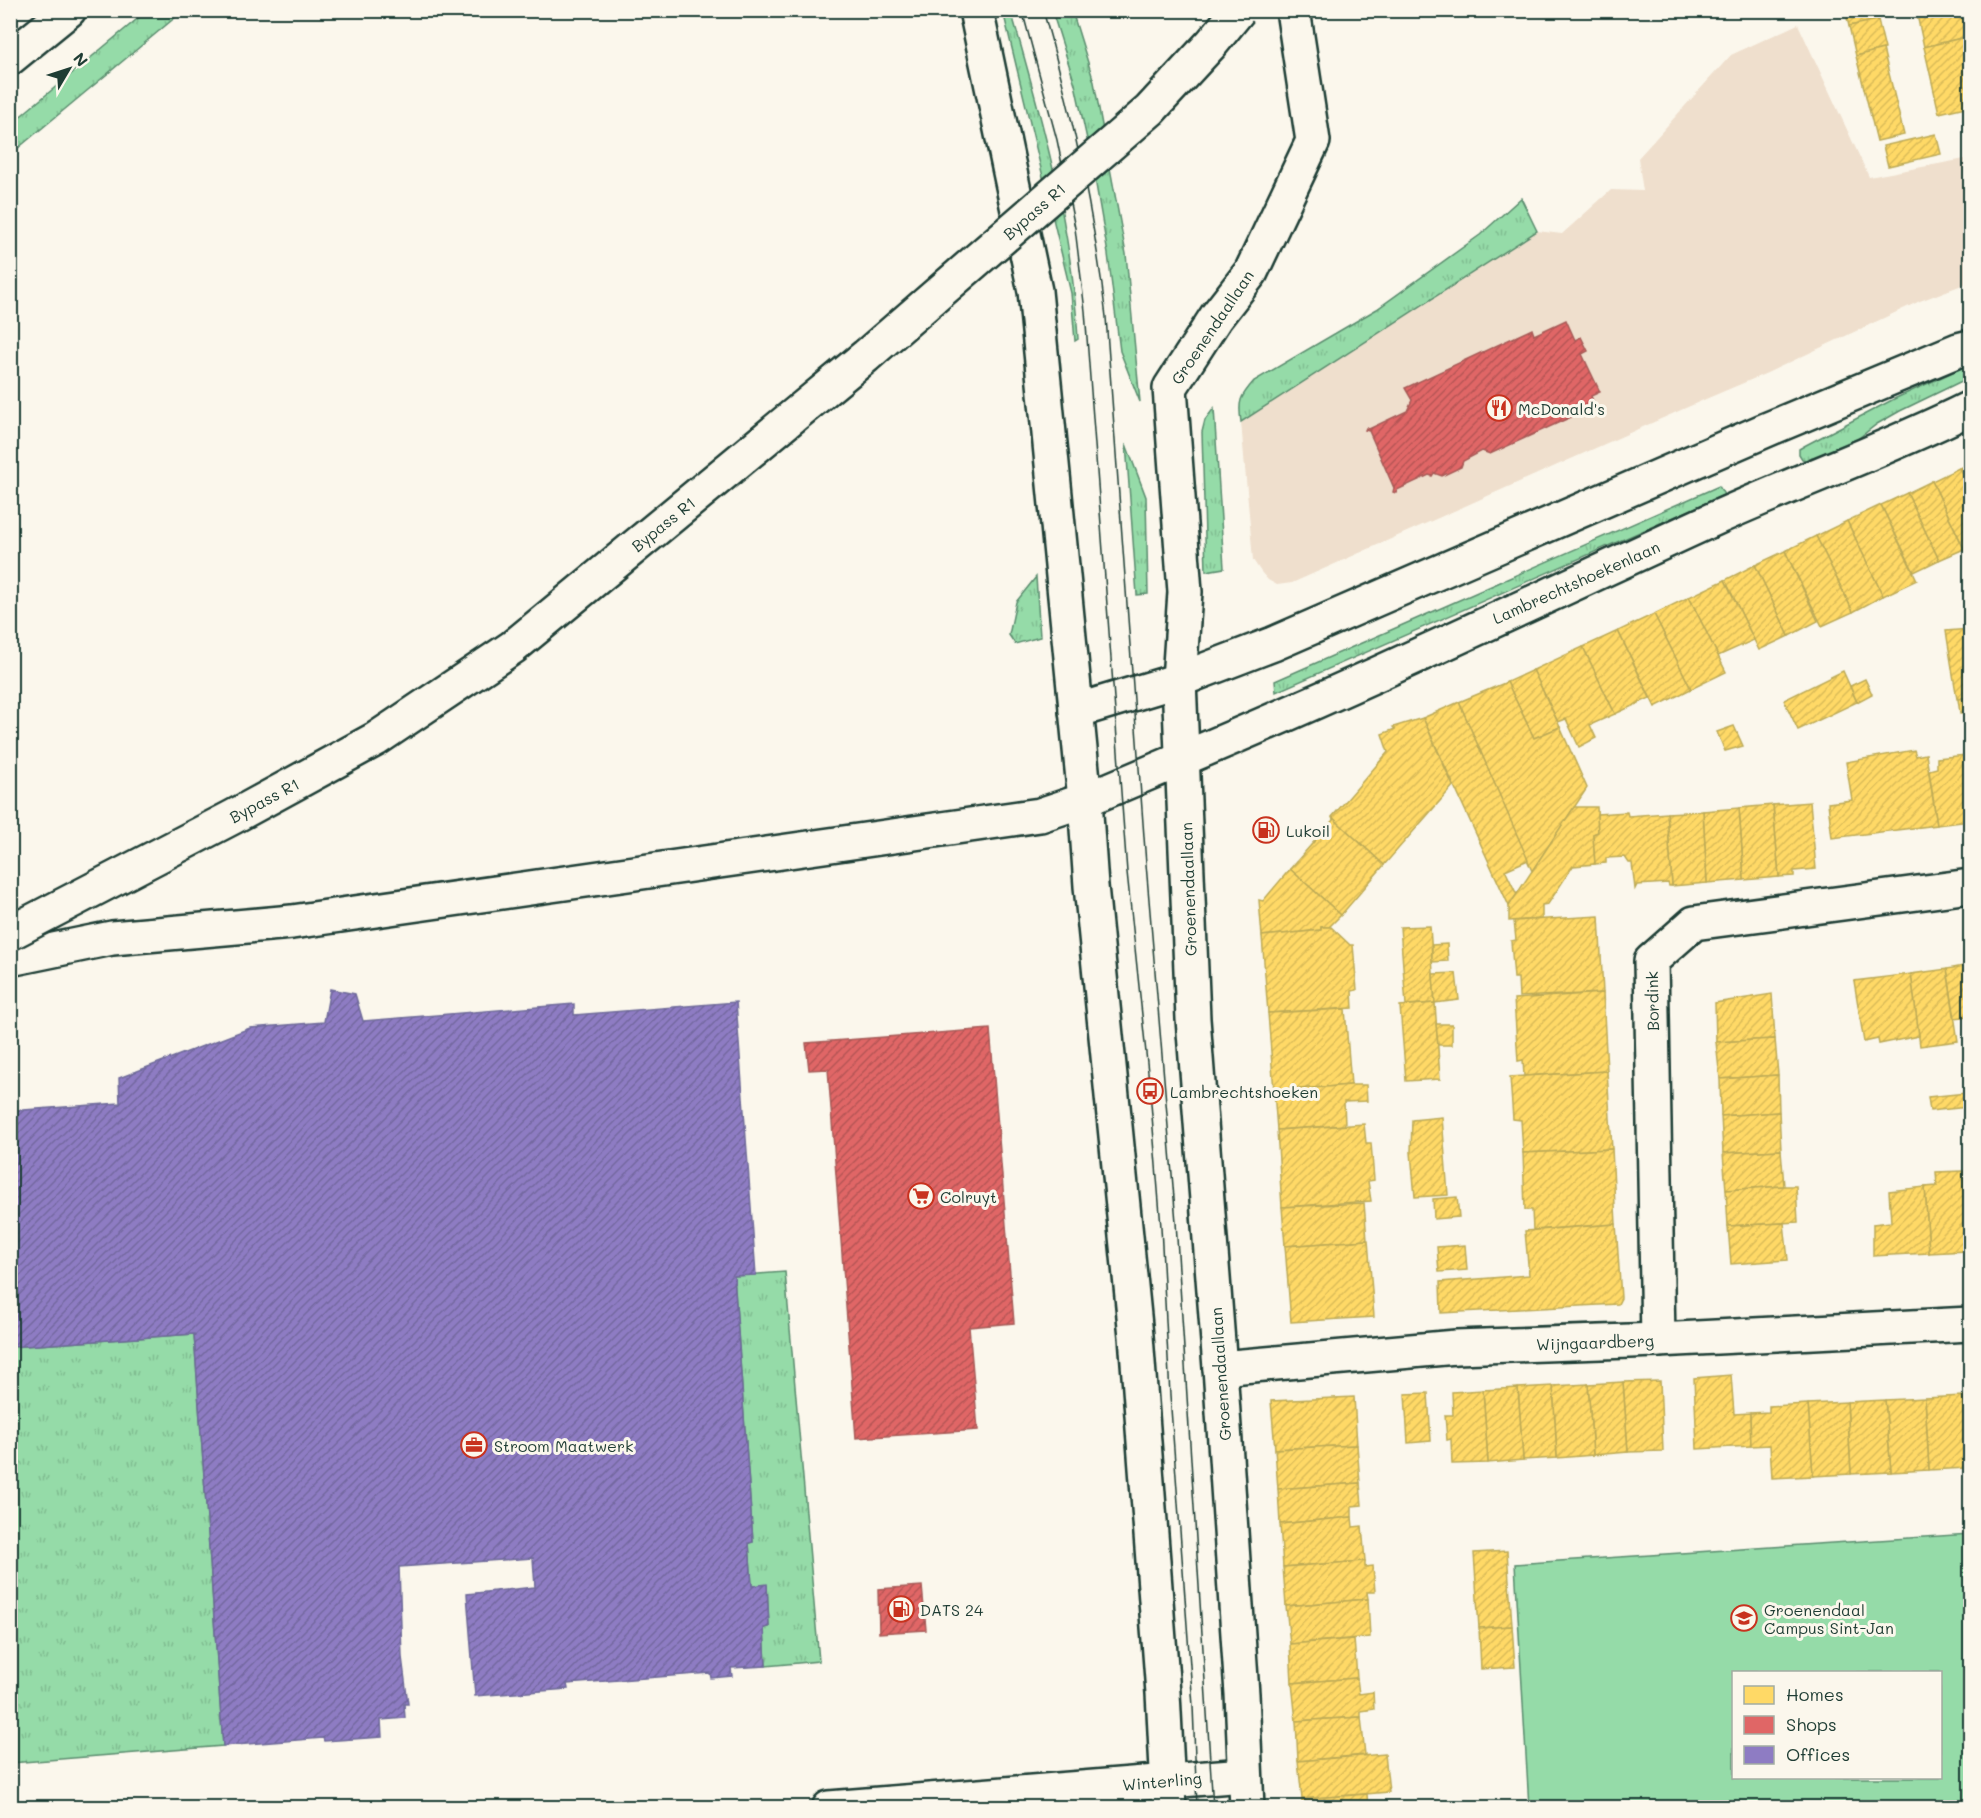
<svg xmlns="http://www.w3.org/2000/svg" width="1981" height="1818" viewBox="0 0 1981 1818" font-family="Mali,sans-serif">
  <defs>
    <pattern id="grass-tufts" width="24" height="20" patternUnits="userSpaceOnUse" patternTransform="scale(1.5)"><rect width="24" height="20" fill="#95dba8"/><path d="M3 7l-1-3M5 7V3M7 7l1-3M15 17l-1-3M17 17v-4M19 17l1-3" fill="none" stroke="#80bd91"/></pattern>
    <pattern id="homes-hatch" width="6" height="6" patternUnits="userSpaceOnUse" patternTransform="scale(1.5)"><rect width="6" height="6" fill="#ffd966"/><path d="M-1 1l2-2M0 6l6-6M5 7l2-2" fill="none" stroke="#dabb59"/></pattern>
    <pattern id="shops-hatch" width="6" height="6" patternUnits="userSpaceOnUse" patternTransform="scale(1.5)"><rect width="6" height="6" fill="#e06666"/><path d="M-1 1l2-2M0 6l6-6M5 7l2-2" fill="none" stroke="#b55555"/></pattern>
    <pattern id="offices-hatch" width="6" height="6" patternUnits="userSpaceOnUse" patternTransform="scale(1.5)"><rect width="6" height="6" fill="#8e7cc3"/><path d="M-1 1l2-2M0 6l6-6M5 7l2-2" fill="none" stroke="#73679f"/></pattern>
  </defs>
  <rect width="100%" height="100%" fill="#fbf7ec"/>
  <filter id="ink" filterUnits="userSpaceOnUse"><feTurbulence type="fractalNoise" baseFrequency=".0167" numOctaves="2"/><feDisplacementMap in="SourceGraphic" scale="12" xChannelSelector="R" yChannelSelector="G"/><feConvolveMatrix kernelMatrix="1 2 1 2 8 2 1 2 1" color-interpolation-filters="sRGB"/></filter>
  <g filter="url(#ink)">
    <path fill="#efdfcd" d="M1798,24L1869,177L1970,158V282L1920,301L1767,373L1708,398L1292,583L1277,585L1268,580L1261,572L1253,560L1241,422L1537,231L1562,234L1611,190L1643,191L1638,158L1731,55Z"/>
    <g fill="url(#grass-tufts)" stroke="#5a8c6e" stroke-width="1.5">
      <path d="M148,10L183,11L11,154V124Z"/>
      <path d="M1003,11H1011C1042,118 1072,227 1078,339L1075,341L1071,293Z"/>
      <path d="M1052,11H1072L1094,82L1126,254L1140,402L1120,351L1108,254L1093,167L1075,84Z"/>
      <path d="M1521,198L1537,231L1241,422C1238,401 1240,397 1254,381L1377,309L1480,235Z"/>
      <path d="M1970,364V377L1900,411L1877,424L1846,448L1810,462L1802,459L1799,454V449L1806,445L1894,399Z"/>
      <path d="M1214,408L1224,568L1206,571L1202,432L1205,420Z"/>
      <path d="M1126,444L1146,497L1148,594L1137,595Z"/>
      <path d="M1719,486L1724,495L1276,692L1275,681Z"/>
      <path d="M1036,577L1040,637L1015,644L1009,635L1016,602Z"/>
      <path d="M785,1272L819,1661L766,1666L764,1628L769,1627L767,1585L752,1586L749,1543L753,1542L734,1276Z"/>
      <path d="M194,1334L223,1746L11,1763V1347Z"/>
    </g>
    <path fill="#95dba8" stroke="#5a8c6e" stroke-width="1.5" fill-rule="evenodd" d="M1970,1534V1807H1529L1515,1564ZM1734,1672H1940V1778H1734Z"/>
    <g fill="url(#homes-hatch)" stroke="#bcaa57" stroke-width="1.5">
      <path d="M1845,10H1876L1878,20L1849,26Z"/>
      <path d="M1916,10H1970V36L1924,47Z"/>
      <path d="M1878,20L1885,49L1856,56L1849,26Z"/>
      <path d="M1970,36V106L1939,113L1924,47Z"/>
      <path d="M1883,49L1904,135L1877,141L1856,56Z"/>
      <path d="M1936,134L1941,154L1888,166L1883,146Z"/>
      <path d="M1970,463V491L1959,468Z"/>
      <path d="M1959,468L1970,491V561L1932,481Z"/>
      <path d="M1932,481L1964,549L1939,560L1907,493Z"/>
      <path d="M1907,493L1939,560L1914,572L1881,505Z"/>
      <path d="M1881,505L1917,580L1883,596L1847,521Z"/>
      <path d="M1847,521L1883,596L1853,612L1816,536Z"/>
      <path d="M1816,536L1853,612L1822,626L1785,551Z"/>
      <path d="M1785,551L1818,621L1789,636L1755,565Z"/>
      <path d="M1755,565L1789,636L1759,650L1725,580Z"/>
      <path d="M1725,580L1754,640L1718,656L1689,597Z"/>
      <path d="M1689,597L1726,672L1691,689L1654,614Z"/>
      <path d="M1654,614L1691,689L1655,707L1618,631Z"/>
      <path d="M1970,629V697L1957,699L1946,631Z"/>
      <path d="M1618,631L1650,698L1615,714L1583,647Z"/>
      <path d="M1583,647L1615,714L1590,725L1596,738L1579,747L1566,719L1558,722L1533,670Z"/>
      <path d="M1533,670L1560,727L1534,738L1507,682Z"/>
      <path d="M1843,671L1857,702L1798,730L1784,700Z"/>
      <path d="M1865,679L1872,694L1857,702L1850,686Z"/>
      <path d="M1507,682L1534,738L1560,727L1587,788L1532,871L1459,702Z"/>
      <path d="M1970,697V712L1960,713L1958,699Z"/>
      <path d="M1459,702L1528,860L1505,870L1517,895L1509,906L1423,718Z"/>
      <path d="M1423,718L1453,786L1384,865L1332,817L1388,752L1382,734L1395,729L1393,727Z"/>
      <path d="M1734,726L1743,746L1725,751L1717,732Z"/>
      <path d="M1970,745V786L1964,746Z"/>
      <path d="M1914,750L1916,756L1926,754L1937,825L1832,838L1828,803L1852,800L1846,762Z"/>
      <path d="M1966,755L1970,786V821L1937,825L1929,770L1937,768V758Z"/>
      <path d="M1810,802L1816,869L1794,871V876L1779,877L1773,805Z"/>
      <path d="M1773,805L1779,877L1744,880L1739,808Z"/>
      <path d="M1574,807H1597L1598,832L1593,834L1595,864L1573,866L1548,904L1542,905V919L1509,921V906Z"/>
      <path d="M1739,808L1744,880L1707,883L1703,811Z"/>
      <path d="M1703,811L1707,883L1672,886L1667,813Z"/>
      <path d="M1627,812L1628,816L1667,813L1672,886H1669L1668,883L1637,885L1635,889L1632,863H1629L1625,857L1606,858V863L1595,864L1593,834L1598,832L1597,814Z"/>
      <path d="M1332,817L1384,865L1341,915L1290,869L1333,820Z"/>
      <path d="M1290,869L1341,915L1329,927H1321V930L1262,936L1259,900L1263,901Z"/>
      <path d="M1599,916L1603,993L1519,997L1518,978H1514L1511,941L1516,940L1514,921Z"/>
      <path d="M1430,926L1435,1003L1406,1005L1400,927Z"/>
      <path d="M1321,927H1331L1350,945H1353L1357,990L1352,991L1353,1008L1268,1013L1262,936L1321,930Z"/>
      <path d="M1447,944L1448,961L1432,962V945Z"/>
      <path d="M1970,965V1016L1955,1018L1947,969Z"/>
      <path d="M1947,969L1958,1041L1920,1046L1911,974Z"/>
      <path d="M1456,973L1459,1000L1435,1003L1433,974Z"/>
      <path d="M1911,974L1919,1036L1879,1044L1878,1039L1864,1042L1854,981Z"/>
      <path d="M1603,993L1607,1071L1524,1076L1523,1060L1518,1061L1514,999Z"/>
      <path d="M1772,994L1775,1039L1716,1042L1715,1003Z"/>
      <path d="M1435,1003L1440,1079L1406,1081L1400,1006Z"/>
      <path d="M1345,1009L1351,1085L1274,1091L1268,1013Z"/>
      <path d="M1436,1024H1452V1045H1438Z"/>
      <path d="M1775,1039L1778,1075L1720,1079L1716,1042Z"/>
      <path d="M1607,1071L1612,1149L1523,1153L1521,1120L1513,1119L1510,1077Z"/>
      <path d="M1778,1075L1779,1112L1721,1116L1720,1079Z"/>
      <path d="M1351,1085H1366L1367,1101L1344,1102L1345,1125L1277,1130L1274,1091Z"/>
      <path d="M1966,1093L1968,1107L1930,1111L1928,1097Z"/>
      <path d="M1779,1112L1781,1150L1723,1153L1721,1116Z"/>
      <path d="M1442,1117L1448,1195L1415,1197L1411,1152L1412,1120Z"/>
      <path d="M1364,1124L1366,1143H1371L1374,1180L1368,1181L1371,1201L1282,1207L1277,1130Z"/>
      <path d="M1612,1149L1616,1224L1533,1230L1532,1210H1525L1523,1153Z"/>
      <path d="M1781,1150L1784,1186L1726,1190L1723,1153Z"/>
      <path d="M1963,1171L1967,1251L1929,1253L1925,1187L1937,1186L1936,1172Z"/>
      <path d="M1784,1186H1796L1798,1222L1728,1226L1726,1190Z"/>
      <path d="M1963,1186H1970V1251H1967Z"/>
      <path d="M1925,1187L1929,1253L1873,1256V1224L1891,1222L1889,1191Z"/>
      <path d="M1457,1197L1459,1217L1434,1219L1433,1199Z"/>
      <path d="M1364,1203L1367,1240L1285,1246L1282,1207Z"/>
      <path d="M1784,1223L1788,1260L1731,1264L1728,1226Z"/>
      <path d="M1616,1224L1621,1298L1618,1304L1441,1313L1440,1282L1529,1275L1525,1231Z"/>
      <path d="M1368,1240L1374,1317L1291,1322L1285,1246Z"/>
      <path d="M1465,1245L1467,1270L1439,1272L1437,1247Z"/>
      <path d="M1731,1375L1734,1414L1750,1413L1751,1446L1697,1449L1694,1378Z"/>
      <path d="M1660,1381L1663,1451L1628,1452L1623,1382Z"/>
      <path d="M1623,1382L1628,1452L1593,1455L1588,1384Z"/>
      <path d="M1588,1384L1593,1455L1557,1458L1553,1386Z"/>
      <path d="M1553,1386L1557,1458L1523,1460L1518,1388Z"/>
      <path d="M1518,1388L1523,1460L1488,1463L1483,1390Z"/>
      <path d="M1483,1390L1488,1463L1452,1464L1451,1439L1447,1440L1445,1415H1453L1452,1392Z"/>
      <path d="M1428,1393L1431,1441L1408,1443L1405,1394Z"/>
      <path d="M1963,1396L1967,1468L1929,1470L1925,1398Z"/>
      <path d="M1963,1396H1970V1467L1967,1468Z"/>
      <path d="M1354,1397L1357,1445L1275,1449L1271,1401Z"/>
      <path d="M1925,1398L1929,1470L1891,1472L1885,1400Z"/>
      <path d="M1885,1400L1891,1472L1851,1474L1847,1402Z"/>
      <path d="M1847,1402L1851,1474L1813,1476L1808,1404Z"/>
      <path d="M1808,1404L1813,1476L1772,1478L1770,1445L1751,1446L1750,1413L1769,1412V1406Z"/>
      <path d="M1357,1445L1360,1483L1278,1489L1275,1449Z"/>
      <path d="M1360,1483L1362,1505L1352,1506V1517L1280,1524L1278,1489Z"/>
      <path d="M1352,1517L1353,1527L1362,1526L1365,1561L1283,1567L1280,1524Z"/>
      <path d="M1507,1551L1512,1626L1479,1628L1474,1553Z"/>
      <path d="M1365,1561V1567L1373,1566L1375,1592H1367L1368,1599L1286,1606L1283,1567Z"/>
      <path d="M1368,1599L1370,1637L1290,1644L1286,1606Z"/>
      <path d="M1512,1626L1515,1667L1481,1669L1479,1628Z"/>
      <path d="M1354,1639L1357,1678L1292,1683L1290,1644Z"/>
      <path d="M1357,1678L1359,1694L1373,1692L1374,1709L1361,1711V1717L1296,1721L1292,1683Z"/>
      <path d="M1361,1717L1365,1755L1298,1761L1296,1721Z"/>
      <path d="M1385,1754L1389,1792L1302,1799L1298,1761Z"/>
      <path d="M1367,1794L1368,1808H1302V1799Z"/>
    </g>
    <g fill="url(#shops-hatch)" stroke="#a65a57" stroke-width="1.5">
      <path d="M1566,320L1575,340L1581,337L1588,351L1582,354L1600,392L1591,396L1595,406L1490,454L1482,451L1463,461L1461,467L1442,476L1434,473L1432,476L1429,475L1397,490L1396,493L1393,492L1394,488L1369,431L1365,430L1366,428L1369,429L1407,411L1412,400L1405,388L1532,329L1534,335Z"/>
      <path d="M990,1029L1014,1323L969,1327L978,1430L856,1438L828,1069L809,1070L806,1043Z"/>
      <path d="M922,1586L926,1630L879,1633L878,1589Z"/>
    </g>
    <path fill="url(#offices-hatch)" stroke="#6d6998" stroke-width="1.5" d="M330,989L355,994L363,1021L574,1004V1015L736,1002L756,1275L734,1276L753,1542L749,1543L752,1586L767,1584L769,1627L764,1628L766,1666L731,1668L732,1676L711,1678L710,1673L567,1684L568,1689L475,1696L467,1594L535,1587L533,1558L399,1567L402,1657L408,1704H404L405,1718L381,1720L382,1737L324,1741L323,1738L223,1746L194,1334L10,1347V1111L120,1103L119,1078L250,1028L324,1022Z"/>
    <g fill="none" stroke-linecap="round" stroke-linejoin="round">
      <g stroke="#1f3d34" stroke-width="38">
        <g id="minor">
          <path d="M1179,680L1273,644L1766,430L1958,350L1970,347"/>
          <path d="M1182,759C1362,684 1539,599 1716,518C1800,480 1888,449 1970,408"/>
          <path d="M1658,1340L1651,961L1694,923L1970,886"/>
          <path d="M1220,1368L1456,1347L1658,1340L1970,1324"/>
          <path d="M829,1808L1244,1775"/>
        </g>
      </g>
      <g stroke="#1f3d34" stroke-width="38">
        <g id="major">
          <path d="M976,10L1035,291L1085,800L1091,886L1136,1336L1163,1693L1169,1808"/>
          <path d="M1076,711L1179,680"/>
          <path d="M1085,800L1182,759"/>
          <path d="M1247,1808L1242,1694L1220,1368L1193,1019L1179,680L1185,592L1170,388L1216,317L1251,272L1313,141L1293,10"/>
        </g>
      </g>
      <g stroke="#1f3d34" stroke-width="38">
        <g id="highway">
          <path d="M10,58L69,10"/>
          <path d="M10,959L112,938L292,922L1040,815L1085,800"/>
        </g>
      </g>
      <use href="#minor" stroke="#fbf7ec" stroke-width="33"/>
      <use href="#major" stroke="#fbf7ec" stroke-width="33"/>
      <use href="#highway" stroke="#fbf7ec" stroke-width="33"/>
      <g stroke="#1f3d34" stroke-width="1.5">
        <path d="M1022,10L1057,140L1075,228L1085,311L1127,872L1150,1091L1161,1227L1170,1395L1193,1706L1197,1808"/>
        <path d="M1043,10C1072,112 1094,213 1106,317L1146,864L1176,1222L1213,1808"/>
      </g>
      <g stroke="#1f3d34" stroke-width="38" stroke-linecap="butt">
        <path id="highway-bridge" d="M10,933L233,817L376,739L513,647L866,356L1150,110L1212,43L1239,10"/>
      </g>
      <use href="#highway-bridge" stroke="#fbf7ec" stroke-width="33"/>
    </g>
  </g>
  <defs>
    <g id="restaurant-ring" transform="scale(1.35)"><circle r="9.5" fill="#fbf7ec" stroke="#c8321e" stroke-width="1.5"/><path d="M-5-6h1v4h1v-4h1v4h1v-4h1v5L-1.5 .5V6h-2V.5L-5-1ZM5-6V6H3V1.5H1.5Q1.5-4 5-6Z" fill="#c8321e"/></g>
    <g id="fuel-ring" transform="scale(1.35)"><circle r="9.5" fill="#fbf7ec" stroke="#c8321e" stroke-width="1.5"/><path d="M-5.5-6h7V0h2V4h1.3V-2.5L3-4.5l.8-.8L6-3V5H2.5V1h-1V6h-7ZM-4.2-4.7v3.2H.2V-4.7Z" fill="#c8321e"/></g>
    <g id="bus-ring" transform="scale(1.35)"><circle r="9.5" fill="#fbf7ec" stroke="#c8321e" stroke-width="1.5"/><path d="M-5-6H5V4H4V6H2V4H-2V6H-4V4H-5ZM-3.5-4V0h7V-4ZM-3.5 1.2v1.5H-2V1.2ZM2 1.2v1.5H3.5V1.2Z" fill="#c8321e"/></g>
    <g id="supermarket-ring" transform="scale(1.35)"><circle r="9.5" fill="#fbf7ec" stroke="#c8321e" stroke-width="1.5"/><path d="M-6-5.5h2.5l.6 2H6L4.5 2H-2.5L-4.4-4H-6ZM-1.5 3.2a1.3 1.3 0 1 0 .1 0ZM3 3.2a1.3 1.3 0 1 0 .1 0Z" fill="#c8321e"/></g>
    <g id="office-ring" transform="scale(1.35)"><circle r="9.5" fill="#fbf7ec" stroke="#c8321e" stroke-width="1.5"/><path d="M-6-3h4V-5.5h4V-3h4V5H-6ZM-1-4.5V-3h2v-1.5ZM-6 0V1H6V0Z" fill="#c8321e"/></g>
    <g id="school-ring" transform="scale(1.35)"><circle r="9.5" fill="#fbf7ec" stroke="#c8321e" stroke-width="1.5"/><path d="M0-5L7-2L0 1L-7-2ZM-4 1L0 2.5L4 1V4Q0 6-4 4Z" fill="#c8321e"/></g>
  </defs>
  <g fill-rule="evenodd">
    <use href="#restaurant-ring" x="1499" y="408"/>
    <use href="#fuel-ring" x="1266" y="830"/>
    <use href="#bus-ring" x="1150" y="1091"/>
    <use href="#supermarket-ring" x="921" y="1196"/>
    <use href="#office-ring" x="474" y="1445"/>
    <use href="#fuel-ring" x="901" y="1609"/>
    <use href="#school-ring" x="1744" y="1618"/>
  </g>
  <g text-anchor="middle" dominant-baseline="central" stroke-width="6" stroke-linejoin="round" paint-order="stroke">
    <g font-size="16" fill="#1f3d34" stroke="#fbf7ec">
      <text transform="translate(1034 211) rotate(-41)">Bypass R1</text>
      <text transform="translate(1212 327) rotate(-56)">Groenendaallaan</text>
      <text transform="translate(663 524) rotate(-39)">Bypass R1</text>
      <text transform="translate(1576 582) rotate(-24)">Lambrechtshoekenlaan</text>
      <text transform="translate(264 800) rotate(-28)">Bypass R1</text>
      <text transform="translate(1188 889) rotate(-92)">Groenendaallaan</text>
      <text transform="translate(1652 1001) rotate(-91)">Bordink</text>
      <text transform="translate(1595 1342) rotate(-2)">Wijngaardberg</text>
      <text transform="translate(1220 1374) rotate(-94)">Groenendaallaan</text>
      <text transform="translate(1162 1781) rotate(-5)">Winterling</text>
    </g>
    <g font-size="16" fill="#1f3d34" stroke="#fbf7ec" text-anchor="start">
      <text x="1518" y="408">McDonald's</text>
      <text x="1286" y="830">Lukoil</text>
      <text x="1170" y="1091">Lambrechtshoeken</text>
      <text x="940" y="1196">Colruyt</text>
      <text x="494" y="1445">Stroom Maatwerk</text>
      <text x="920" y="1609">DATS 24</text>
      <text x="1764" y="1609">Groenendaal<tspan x="1764" dy="18">Campus Sint-Jan</tspan></text>
    </g>
  </g>
  <rect width="1981" height="1818" fill="none" stroke="#fbf7ec" stroke-width="36"/>
  <rect x="18" y="18" width="1945" height="1782" fill="none" stroke="#1f3d34" stroke-width="2" filter="url(#ink)"/>
  <rect x="1732" y="1671" width="210" height="108" fill="#fbf7ec" stroke="#a3ada2" stroke-width="1.5"/>
  <rect x="1744" y="1686" width="30" height="18" fill="#ffd966" stroke="#a3ada2" stroke-width="1.5"/>
  <text x="1786" y="1701" font-size="18" fill="#1f3d34">Homes</text>
  <rect x="1744" y="1716" width="30" height="18" fill="#e06666" stroke="#a3ada2" stroke-width="1.5"/>
  <text x="1786" y="1731" font-size="18" fill="#1f3d34">Shops</text>
  <rect x="1744" y="1746" width="30" height="18" fill="#8e7cc3" stroke="#a3ada2" stroke-width="1.5"/>
  <text x="1786" y="1761" font-size="18" fill="#1f3d34">Offices</text>
  <g transform="translate(69 69) rotate(51)" stroke="#fbf7ec" stroke-width="4.5" paint-order="stroke">
  <path d="M0-4.5L10 22L0 15L-10 22Z" fill="#1f3d34"/>
  <text y="-9" font-size="16" font-weight="bold" text-anchor="middle" fill="#1f3d34">N</text>
  </g>
</svg>
